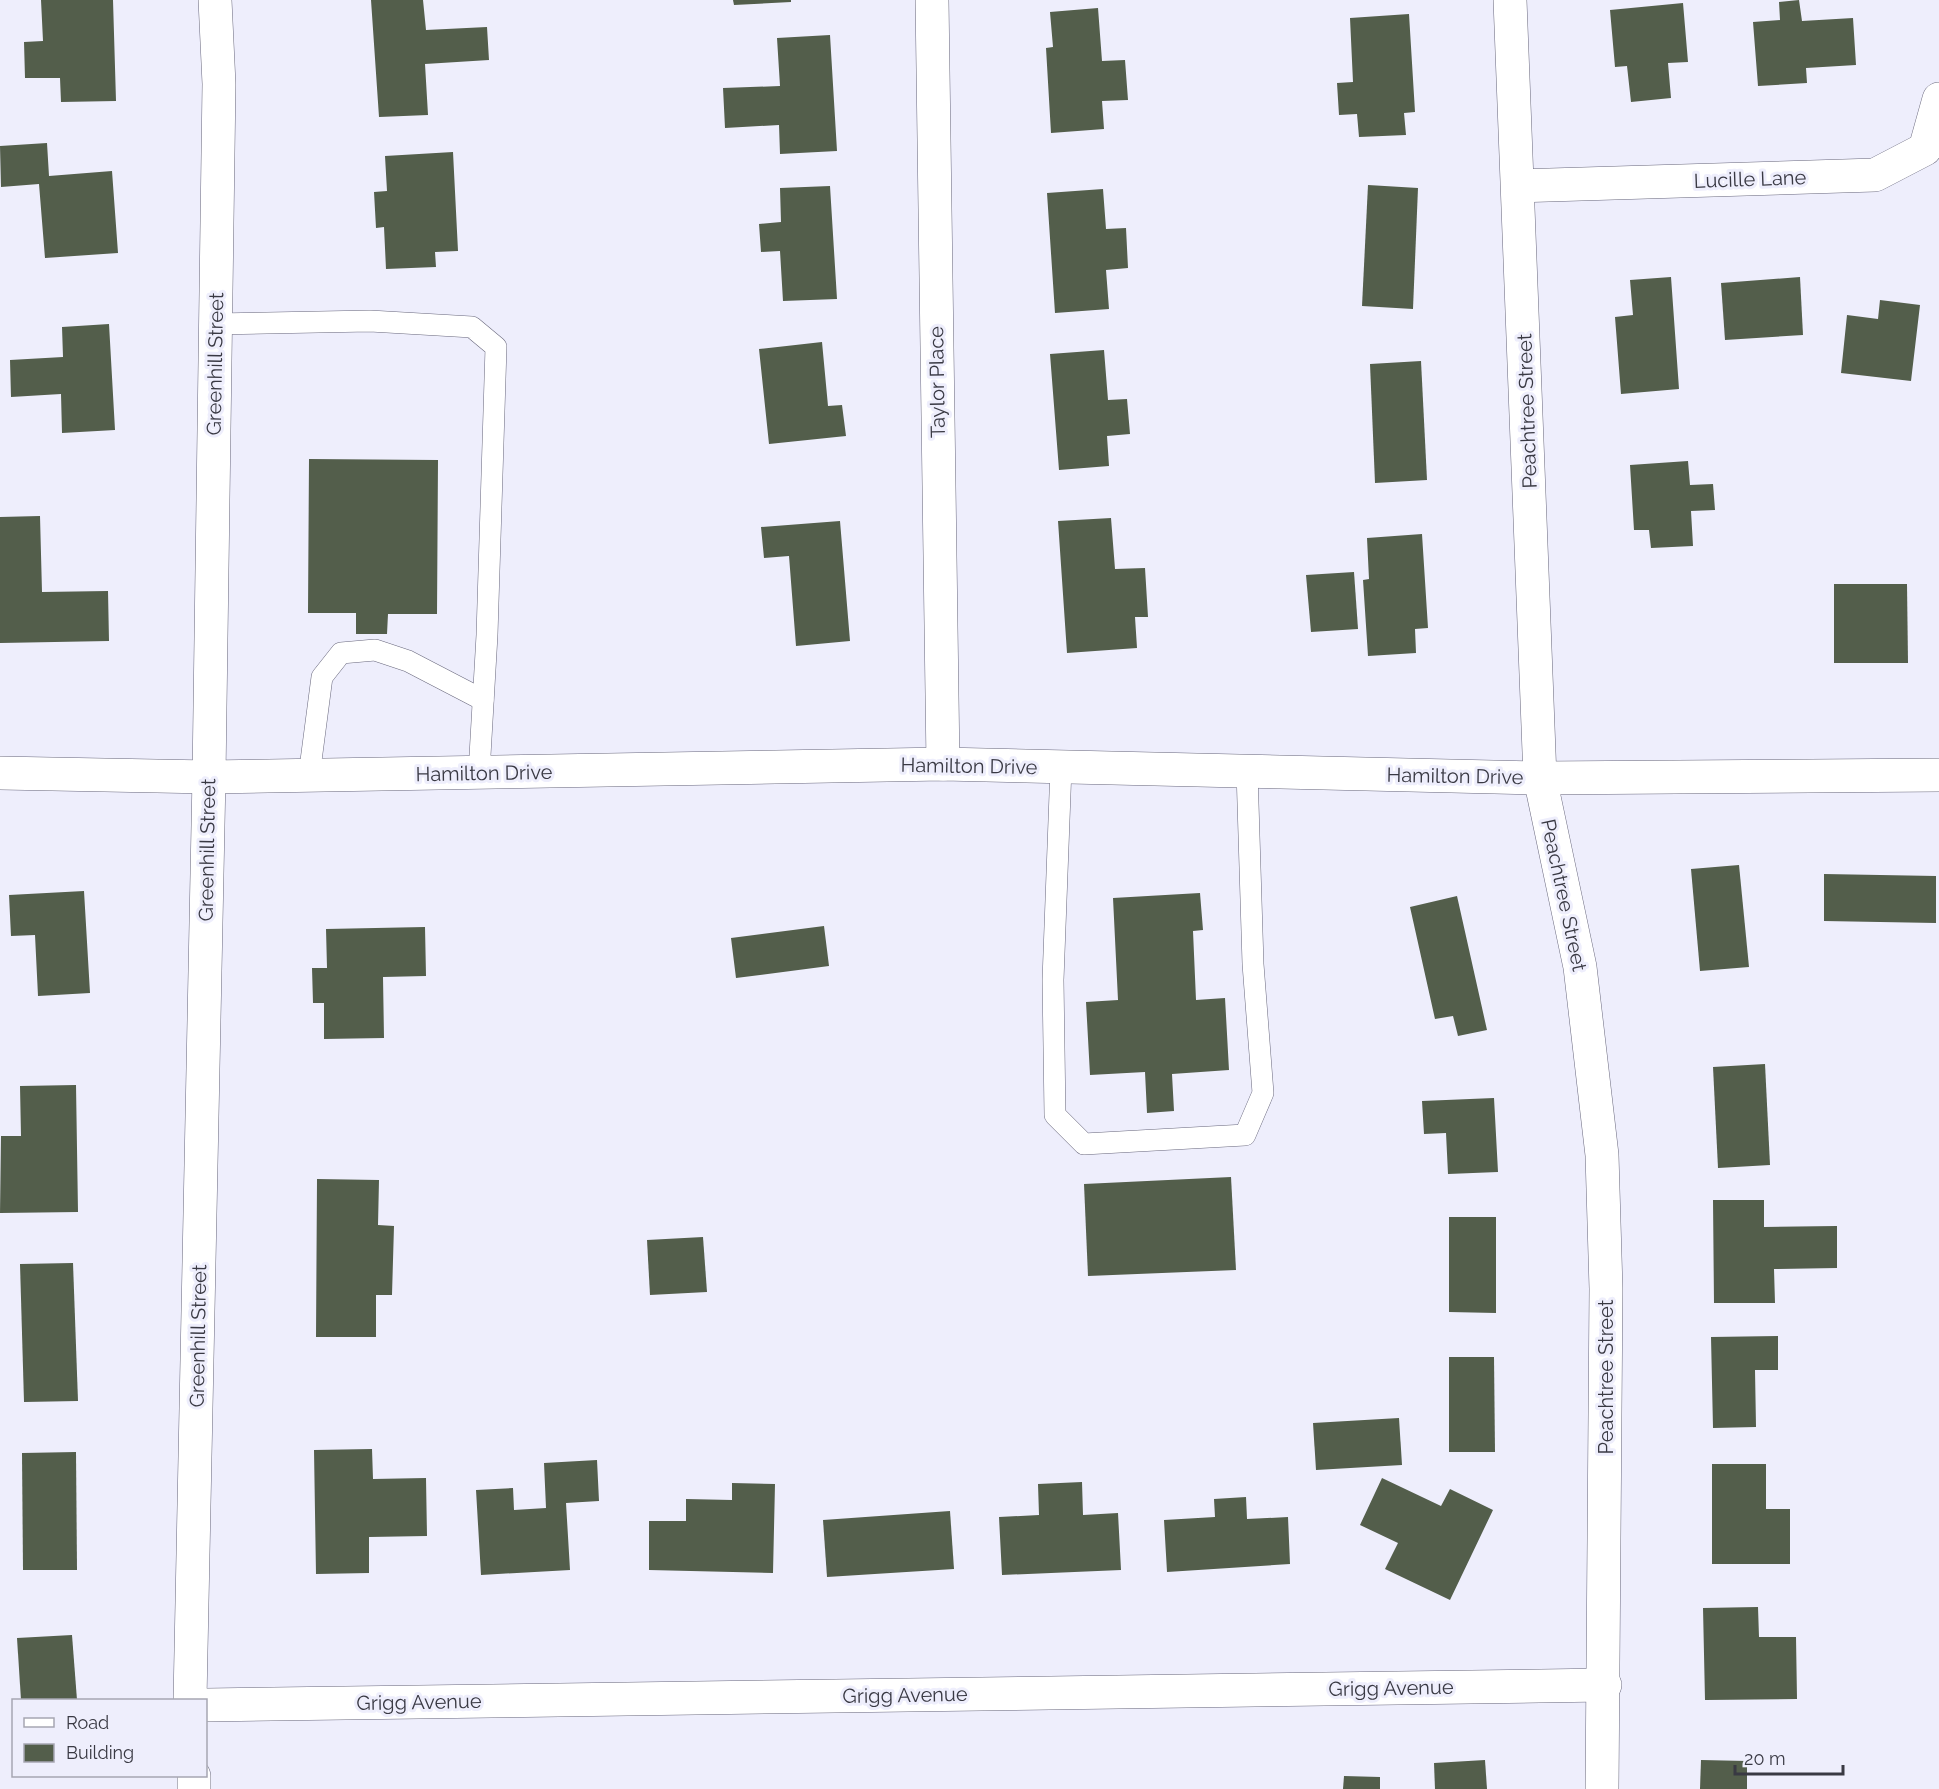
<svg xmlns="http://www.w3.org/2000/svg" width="1939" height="1789" viewBox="0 0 1939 1789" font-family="Raleway,sans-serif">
  <rect width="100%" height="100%" fill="#eeeefc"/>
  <g fill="#535e4b">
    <path d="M41,0H113L116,101L61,102L60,78H25L24,42L43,41Z"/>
    <path d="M371,0H423L426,30L487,27L489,60L425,64L428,115L379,117Z"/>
    <path d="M733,0H791V2L734,5Z"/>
    <path d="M1799,0L1802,21L1853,18L1856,65L1806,68L1807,83L1758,86L1753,22L1780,20L1779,2Z"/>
    <path d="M1683,3L1688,62L1668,63L1671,98L1631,102L1627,66L1615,67L1610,10Z"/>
    <path d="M1098,8L1102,61L1125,60L1128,100L1102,101L1104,129L1051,133L1046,48L1053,47L1050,12Z"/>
    <path d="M1409,14L1415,112L1404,113L1406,135L1359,137L1357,114L1339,115L1337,83L1353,82L1350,18Z"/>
    <path d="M830,35L837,151L780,154L779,125L725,128L723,88L780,86L777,38Z"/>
    <path d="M47,143L49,176L112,171L118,253L45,258L39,184L1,187L0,146Z"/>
    <path d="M453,152L458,251L435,252L436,267L386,269L384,227L376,228L374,192L387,191L385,156Z"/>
    <path d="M1368,185L1418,188L1413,309L1362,306Z"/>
    <path d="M830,186L837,299L783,301L780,251L761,252L759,224L781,222L780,188Z"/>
    <path d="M1103,189L1106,229L1126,228L1128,268L1106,270L1109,309L1055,313L1047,193Z"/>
    <path d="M1671,277L1679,389L1621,394L1615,317L1633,315L1630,280Z"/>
    <path d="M1800,277L1803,335L1725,340L1721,283Z"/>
    <path d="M1880,300L1920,305L1911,381L1841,373L1847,315L1878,319Z"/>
    <path d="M109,324L115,430L62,433L61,394L11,397L10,360L63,357L62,327Z"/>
    <path d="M822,342L828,406L842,405L846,436L769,444L759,349Z"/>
    <path d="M1104,350L1108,400L1127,399L1130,434L1107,436L1109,466L1059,470L1050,354Z"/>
    <path d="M1421,361L1427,480L1375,483L1370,364Z"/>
    <path d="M309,459L438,460L437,614H388L387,634H356V613H308Z"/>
    <path d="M1688,461L1690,485L1713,484L1715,510L1691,511L1693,546L1651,548L1649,530H1634L1630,465Z"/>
    <path d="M40,516L42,592L108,591L109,641L0,643V517Z"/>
    <path d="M1111,518L1115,569L1145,568L1148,617H1135L1137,648L1067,653L1058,521Z"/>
    <path d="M840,521L850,641L796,646L789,556L764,558L761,527Z"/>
    <path d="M1422,534L1428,628L1415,629L1416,653L1368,656L1363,580L1369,579L1367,538Z"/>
    <path d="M1354,572L1358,629L1311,632L1306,575Z"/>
    <path d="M1834,584H1907L1908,663H1834Z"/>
    <path d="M1739,865L1749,967L1700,971L1691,869Z"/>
    <path d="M1824,874L1936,876V923L1824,921Z"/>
    <path d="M84,891L90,993L38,996L35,935L11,936L9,895Z"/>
    <path d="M1200,893L1203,930L1193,931L1196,1000L1225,998L1229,1070L1172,1074L1174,1111L1147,1113L1145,1072L1090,1075L1086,1002L1118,1000L1113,898Z"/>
    <path d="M1457,896L1487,1030L1458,1036L1453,1016L1435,1019L1410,907Z"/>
    <path d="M824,926L829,966L736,978L731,938Z"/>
    <path d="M425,927L426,976L383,977L384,1038L324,1039V1003H313L312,968H327L326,929Z"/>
    <path d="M1765,1064L1770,1165L1718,1168L1713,1067Z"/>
    <path d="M76,1085L78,1212L0,1213L1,1136H21L20,1086Z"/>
    <path d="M1494,1098L1498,1172L1448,1174L1446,1133L1424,1134L1422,1101Z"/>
    <path d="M1231,1177L1236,1270L1088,1276L1084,1184Z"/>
    <path d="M317,1179L379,1180L378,1225L394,1226L392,1295H376V1337H316Z"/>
    <path d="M1713,1200H1764V1227L1837,1226V1268L1774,1269L1775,1303H1714Z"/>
    <path d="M1449,1217H1496V1313L1449,1312Z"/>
    <path d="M703,1237L707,1292L650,1295L647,1240Z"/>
    <path d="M73,1263L78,1401L24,1402L20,1264Z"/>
    <path d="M1778,1336V1370H1755L1756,1427L1713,1428L1711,1337Z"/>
    <path d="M1449,1357H1494L1495,1452H1449Z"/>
    <path d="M1399,1418L1402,1465L1316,1470L1313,1423Z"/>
    <path d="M372,1449L373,1479L426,1478L427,1536L369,1537V1573L316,1574L314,1450Z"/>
    <path d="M76,1452L77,1570H23L22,1453Z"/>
    <path d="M597,1460L599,1501L566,1503L570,1570L481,1575L476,1490L513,1488L514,1510L546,1508L544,1463Z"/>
    <path d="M1712,1464H1766V1509H1790V1564H1712Z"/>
    <path d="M1382,1478L1441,1506L1450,1489L1493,1510L1450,1600L1385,1569L1398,1543L1360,1525Z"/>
    <path d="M1082,1482L1083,1515L1118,1513L1121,1570L1002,1575L999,1517L1039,1515L1038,1484Z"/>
    <path d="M732,1483L775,1484L773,1573L649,1570V1521H686V1499L732,1500Z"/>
    <path d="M1246,1497L1247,1519L1288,1517L1290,1564L1167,1572L1164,1520L1215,1517L1214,1499Z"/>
    <path d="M950,1511L954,1569L827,1577L823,1520Z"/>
    <path d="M1758,1607L1759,1637H1796L1797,1699L1705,1700L1703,1608Z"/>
    <path d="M72,1635L77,1700H21L17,1638Z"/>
    <path d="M1485,1760L1487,1789H1435L1434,1763Z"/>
    <path d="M1701,1760L1747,1761V1789H1700Z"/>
    <path d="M1344,1776L1380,1777V1789H1343Z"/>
  </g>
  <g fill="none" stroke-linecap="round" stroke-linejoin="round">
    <g stroke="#69687d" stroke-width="22">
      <g id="service">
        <path d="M215,324L370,321L472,327L496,347L487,635L479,773"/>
        <path d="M1061,767L1053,980L1055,1115L1084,1144L1245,1135L1263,1093L1253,964L1247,771"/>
        <path d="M309,776L322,677L341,653L375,650L408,661L483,700"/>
      </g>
    </g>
    <g stroke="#69687d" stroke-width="34">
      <g id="minor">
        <path d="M932,0L943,764"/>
        <path d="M1510,0L1540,778L1580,967L1602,1155L1606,1289L1602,1789"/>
        <path d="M1519,186L1875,175L1925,149L1939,99"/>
        <path d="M0,773L209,777L943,764L1540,778L1939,775"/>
        <path d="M190,1700L209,777L219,84L215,0"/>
        <path d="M206,1705L1605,1685"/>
        <path d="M194,1776V1789"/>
      </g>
    </g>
    <use href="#service" stroke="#fff" stroke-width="21"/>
    <use href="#minor" stroke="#fff" stroke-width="33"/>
  </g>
  <g text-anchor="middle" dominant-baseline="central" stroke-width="6" stroke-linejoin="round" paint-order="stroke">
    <g font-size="20" fill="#393943" stroke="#eeeefc">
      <text transform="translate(1750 179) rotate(-2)">Lucille Lane</text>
      <text transform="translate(215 364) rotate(-89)">Greenhill Street</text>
      <text transform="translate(937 382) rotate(-91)">Taylor Place</text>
      <text transform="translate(1527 411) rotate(-92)">Peachtree Street</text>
      <text transform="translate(969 766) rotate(1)">Hamilton Drive</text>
      <text transform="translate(484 773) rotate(-1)">Hamilton Drive</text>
      <text transform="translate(1455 776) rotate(1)">Hamilton Drive</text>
      <text transform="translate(207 850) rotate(-89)">Greenhill Street</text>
      <text transform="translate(1564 895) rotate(78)">Peachtree Street</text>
      <text transform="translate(198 1336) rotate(-89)">Greenhill Street</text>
      <text transform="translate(1606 1377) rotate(-90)">Peachtree Street</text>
      <text transform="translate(1391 1688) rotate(-1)">Grigg Avenue</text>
      <text transform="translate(905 1695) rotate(-1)">Grigg Avenue</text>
      <text transform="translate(419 1702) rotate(-1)">Grigg Avenue</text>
    </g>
  </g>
  <rect x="12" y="1699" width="195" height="78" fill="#eeeefc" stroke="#a6a6b2" stroke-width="1.5"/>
  <rect x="24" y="1718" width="30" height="9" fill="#ffffff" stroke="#a6a6b2" stroke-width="1.5"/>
  <text x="66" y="1729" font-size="18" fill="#393943">Road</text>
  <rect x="24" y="1744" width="30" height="18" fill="#535e4b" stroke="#a6a6b2" stroke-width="1.5"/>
  <text x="66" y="1759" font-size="18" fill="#393943">Building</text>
  <path d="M1735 1765v9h108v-9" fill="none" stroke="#393943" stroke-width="3"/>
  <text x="1744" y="1765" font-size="18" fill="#393943" stroke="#eeeefc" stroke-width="4.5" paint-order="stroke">20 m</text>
</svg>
